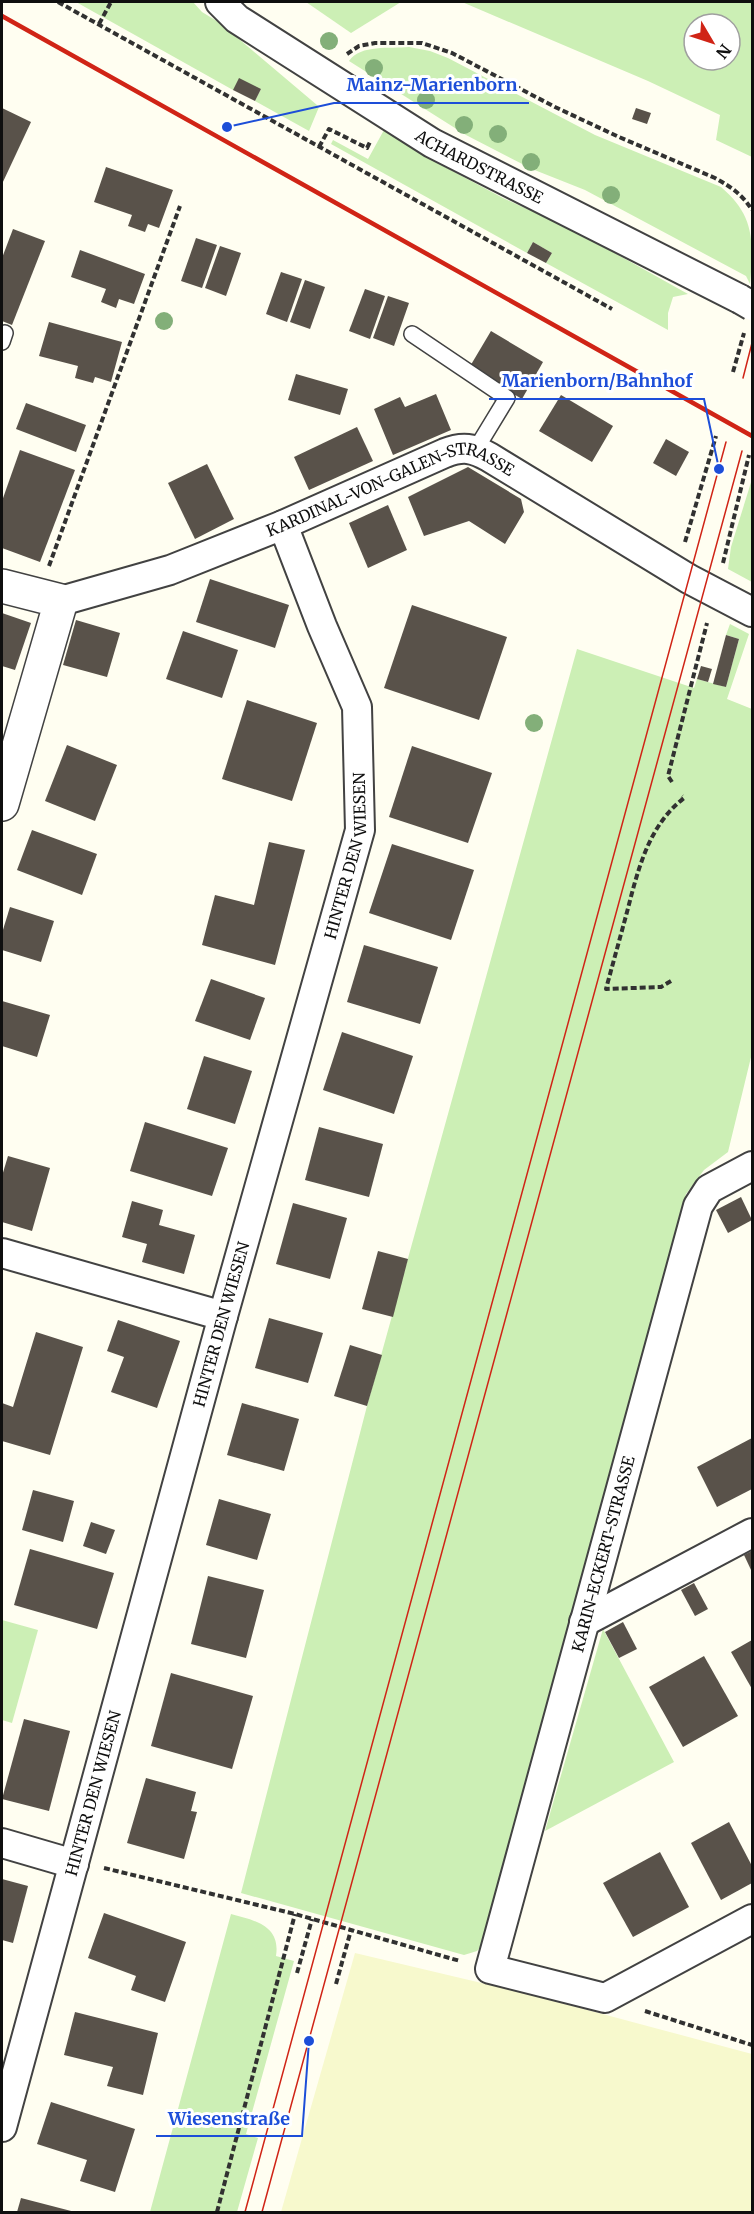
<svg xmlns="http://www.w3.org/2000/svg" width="754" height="2214" viewBox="0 0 754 2214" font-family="Merriweather,serif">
  <rect width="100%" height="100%" fill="#fffef1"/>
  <path fill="#f7f9cd" d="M355,1953L524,1993L752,2054V2212H281Z"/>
  <g fill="#ccefb5" fill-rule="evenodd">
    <path d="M76,2H193L202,12L220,23L317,105L319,107L309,131L255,101L261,89L233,90Z"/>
    <path d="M306,2H401L351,33Z"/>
    <path d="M462,2H752V157L716,140L720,115L648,81ZM694,24H730V60H694Z"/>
    <path d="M409,47L430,51L448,58L595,135L721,187C754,215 754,240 750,284L746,276L585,190L532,169L466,135L349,61C361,44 390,49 409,47Z"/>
    <path d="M384,130L443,166L503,198L577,232L688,294L673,297L668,313V330L546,263L552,253L533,242L527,253L331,144L333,140L368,159Z"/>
    <path d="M752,479V582L728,569L731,547Z"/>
    <path d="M730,624L749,634L727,699L752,709V1053L728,1152L704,1170L686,1194L490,1936L477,1951L464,1955L241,1893L367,1406L577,649L694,688L697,679L726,687L739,639L726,635Z"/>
    <path d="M2,1620L38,1630L12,1723L2,1720Z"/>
    <path d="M603,1629L674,1762L545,1831Z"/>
    <path d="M231,1914C253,1920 281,1925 276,1956L294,1961L246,2134L258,2138L237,2212H150Z"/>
  </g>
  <g fill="#59524a">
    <path d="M239,78L261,89L255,101L233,90Z"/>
    <path d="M2,108L31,122L2,184Z"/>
    <path d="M636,108L651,113L647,124L632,119Z"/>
    <path d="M106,167L173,190L159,228L148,224L145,232L128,226L132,215L94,202Z"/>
    <path d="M13,229L45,241L12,325L2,321V258Z"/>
    <path d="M196,238L217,245L202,288L181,281Z"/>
    <path d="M533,242L552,253L546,263L527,253Z"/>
    <path d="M220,246L241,253L226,296L205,288Z"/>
    <path d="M80,250L145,274L134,304L119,299L116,308L101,302L106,289L71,277Z"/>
    <path d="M281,272L302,279L287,322L266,314Z"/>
    <path d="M305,280L325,287L310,329L290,322Z"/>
    <path d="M365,289L385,296L370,339L349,331Z"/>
    <path d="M388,296L409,303L394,346L373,338Z"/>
    <path d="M49,322L122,342L111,382L95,377L93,383L75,378L78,366L39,356Z"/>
    <path d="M491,331L543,362L522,399L469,368Z"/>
    <path d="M296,374L348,389L340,415L288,400Z"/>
    <path d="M436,394L451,430L393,455L374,409L400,397L405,407Z"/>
    <path d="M561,395L613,426L592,462L539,431Z"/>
    <path d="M26,403L86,425L76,452L16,429Z"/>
    <path d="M357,427L373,461L309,490L294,457Z"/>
    <path d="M666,439L689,452L676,476L653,463Z"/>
    <path d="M20,450L75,470L40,562L2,548V501Z"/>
    <path d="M207,464L234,519L195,539L168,483Z"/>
    <path d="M468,467L521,499L524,512L505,544L469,521L424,536L408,497Z"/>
    <path d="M388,505L407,550L368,568L349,523Z"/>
    <path d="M210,579L289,605L275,648L196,622Z"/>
    <path d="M412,605L507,637L479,720L384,688Z"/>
    <path d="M2,613L31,623L15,670L2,666Z"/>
    <path d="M76,620L120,633L107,677L63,665Z"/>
    <path d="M183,631L238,650L222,698L166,679Z"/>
    <path d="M726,635L739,639L726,687L713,684Z"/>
    <path d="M701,666L712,669L708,682L697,679Z"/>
    <path d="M247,700L317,723L292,801L222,779Z"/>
    <path d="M67,745L117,765L95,821L45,801Z"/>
    <path d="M412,746L492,773L468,843L389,817Z"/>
    <path d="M32,830L97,854L82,895L17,870Z"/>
    <path d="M269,842L305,850L275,965L202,945L215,895L254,905Z"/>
    <path d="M392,844L474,870L451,940L369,913Z"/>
    <path d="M10,907L54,921L41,962L2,950V933Z"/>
    <path d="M364,945L438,967L420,1024L347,1002Z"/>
    <path d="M211,979L265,998L250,1040L195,1021Z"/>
    <path d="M2,1001L50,1015L37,1057L2,1046Z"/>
    <path d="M342,1032L413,1056L394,1114L323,1090Z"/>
    <path d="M204,1056L252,1071L235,1124L187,1109Z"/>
    <path d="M145,1122L228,1148L212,1196L130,1171Z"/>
    <path d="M319,1127L383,1144L369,1197L305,1180Z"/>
    <path d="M8,1156L50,1168L32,1231L2,1222V1176Z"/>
    <path d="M741,1197L752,1220L728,1233L716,1210Z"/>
    <path d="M132,1201L163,1210L159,1225L195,1235L184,1274L142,1262L147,1244L122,1237Z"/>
    <path d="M293,1203L347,1218L330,1279L276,1264Z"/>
    <path d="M378,1251L408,1259L393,1317L362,1309Z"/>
    <path d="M269,1318L323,1333L308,1383L255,1368Z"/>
    <path d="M118,1320L180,1341L157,1408L111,1392L124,1357L107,1351Z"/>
    <path d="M36,1332L83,1347L50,1455L2,1441V1403L13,1407Z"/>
    <path d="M350,1345L382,1355L367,1406L334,1396Z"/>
    <path d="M242,1403L299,1419L284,1471L227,1455Z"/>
    <path d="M752,1438V1489L717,1507L697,1467Z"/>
    <path d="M33,1490L74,1501L63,1542L22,1530Z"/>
    <path d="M219,1499L271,1514L257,1560L206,1545Z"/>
    <path d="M91,1522L115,1530L106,1554L83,1546Z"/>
    <path d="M30,1549L114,1573L97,1629L14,1605Z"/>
    <path d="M752,1551V1572L744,1555Z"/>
    <path d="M208,1576L264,1590L246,1658L191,1644Z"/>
    <path d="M694,1583L708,1609L695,1616L681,1590Z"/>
    <path d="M623,1622L637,1649L619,1658L605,1632Z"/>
    <path d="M752,1640V1689L731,1652Z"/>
    <path d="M704,1656L738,1716L683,1747L649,1687Z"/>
    <path d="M171,1673L253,1696L232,1769L151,1746Z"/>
    <path d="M24,1719L70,1731L49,1811L2,1799Z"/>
    <path d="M146,1778L196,1792L191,1811L197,1812L184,1859L127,1843Z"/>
    <path d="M729,1822L752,1866V1883L721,1900L691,1843Z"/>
    <path d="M660,1852L689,1907L633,1937L603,1883Z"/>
    <path d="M2,1879L28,1886L13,1943L2,1940Z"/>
    <path d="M104,1913L186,1942L165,2002L131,1990L136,1976L88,1958Z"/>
    <path d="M75,2012L158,2033L143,2095L107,2086L113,2067L64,2055Z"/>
    <path d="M51,2102L135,2129L115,2192L80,2181L87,2160L37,2144Z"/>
    <path d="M21,2198L75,2212H17Z"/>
  </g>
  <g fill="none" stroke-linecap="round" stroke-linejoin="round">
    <g stroke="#424242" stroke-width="18">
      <g id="service">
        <path d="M412,334L507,398L476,449"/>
        <path d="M2,342L5,333"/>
      </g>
    </g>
    <g stroke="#424242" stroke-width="32">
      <g id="minor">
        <path id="s1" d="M220,2L237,19L432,143L740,299"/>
        <path id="s2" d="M61,601L170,570L283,525L445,453C463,446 473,448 489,457L689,579L752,612"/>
        <path d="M752,1166L709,1189L698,1206L490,1969L605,1998L752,1919"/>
        <path d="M2,1253L223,1316"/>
        <path d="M584,1622L752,1533"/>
        <path d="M2,1843L74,1864"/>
        <path id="s3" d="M2,2127L223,1316L360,830L357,707L322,626L283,525"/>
      </g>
    </g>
    <g stroke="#424242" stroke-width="36">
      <path id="tertiary" d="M2,586L61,601L2,804"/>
    </g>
    <g stroke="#313131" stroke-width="4" stroke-dasharray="6 3" stroke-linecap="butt">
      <path d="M58,2L612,309"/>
      <path d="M99,24L111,2"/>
      <path d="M347,54L359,46L375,43H422L452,53L555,107L619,137L715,178C731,187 742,194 752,210"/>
      <path d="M319,147L329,129L367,148L371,140"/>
      <path d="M733,372L744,333"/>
      <path d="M685,542L716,436"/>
      <path d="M723,563L749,455"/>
      <path d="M49,566L180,206"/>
      <path d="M672,782L668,776L707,623"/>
      <path d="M671,981L661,987L606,989C613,963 620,938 627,912C638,870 648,826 684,798L682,796"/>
      <path d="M104,1868L295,1914L460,1961"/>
      <path d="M297,1973L312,1919"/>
      <path d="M336,1984L351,1930"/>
      <path d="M645,2011L752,2045"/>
      <path d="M217,2212L295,1914"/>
    </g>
    <use href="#service" stroke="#fff" stroke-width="15"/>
    <use href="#minor" stroke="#fff" stroke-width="28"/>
    <use href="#tertiary" stroke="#fff" stroke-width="33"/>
    <g stroke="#d02416" stroke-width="1.5">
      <path d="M743,378L752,343"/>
      <path d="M245,2212L726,442"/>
      <path d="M262,2212L742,451"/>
    </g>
    <path stroke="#d02416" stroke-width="4.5" d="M2,16L752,436"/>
    <g stroke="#424242" stroke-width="32" stroke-linecap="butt">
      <path id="minor-bridge" d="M740,299L752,306"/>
    </g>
    <use href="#minor-bridge" stroke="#fff" stroke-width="28"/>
  </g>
  <g fill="#83af79">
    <circle cx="329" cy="41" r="9"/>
    <circle cx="374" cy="68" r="9"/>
    <circle cx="426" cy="100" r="9"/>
    <circle cx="464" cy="125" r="9"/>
    <circle cx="498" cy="134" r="9"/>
    <circle cx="531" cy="162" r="9"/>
    <circle cx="611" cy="195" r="9"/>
    <circle cx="164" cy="321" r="9"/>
    <circle cx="534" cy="723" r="9"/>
  </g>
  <g text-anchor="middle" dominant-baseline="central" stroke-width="6" stroke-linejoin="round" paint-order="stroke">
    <g font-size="16" fill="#0f0f0f" stroke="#fff">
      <text stroke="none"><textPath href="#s1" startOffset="308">ACHARDSTRASSE</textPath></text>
      <text stroke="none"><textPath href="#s2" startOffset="352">KARDINAL-VON-GALEN-STRASSE</textPath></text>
      <text stroke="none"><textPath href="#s3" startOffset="1318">HINTER DEN WIESEN</textPath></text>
      <text stroke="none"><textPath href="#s3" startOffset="832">HINTER DEN WIESEN</textPath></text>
      <text transform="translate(603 1554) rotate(-75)">KARIN-ECKERT-STRASSE</text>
      <text stroke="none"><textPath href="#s3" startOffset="346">HINTER DEN WIESEN</textPath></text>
    </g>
  </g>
  <path fill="none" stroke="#1d4ed8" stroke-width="2" d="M227 127L334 103H529M719 469L704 399H489M309 2041L302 2136H156"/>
  <g fill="#1d4ed8" stroke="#fff" stroke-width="2">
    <circle cx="227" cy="127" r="6"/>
    <circle cx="719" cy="469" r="6"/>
    <circle cx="309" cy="2041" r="6"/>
  </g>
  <g font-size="18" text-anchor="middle" font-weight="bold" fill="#1d4ed8" stroke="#fff" stroke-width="6" stroke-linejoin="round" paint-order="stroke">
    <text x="432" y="91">Mainz-Marienborn</text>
    <text x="597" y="387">Marienborn/Bahnhof</text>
    <text x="229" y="2125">Wiesenstraße</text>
  </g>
  <rect width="754" height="2214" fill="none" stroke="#0f0f0f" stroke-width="6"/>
  <g transform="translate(712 42) rotate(129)"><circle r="28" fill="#ffffff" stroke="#9f9f9f" stroke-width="1.5"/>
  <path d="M0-4.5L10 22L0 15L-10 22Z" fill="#d02416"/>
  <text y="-9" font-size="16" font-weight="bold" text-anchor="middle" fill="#0f0f0f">N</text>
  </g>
</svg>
